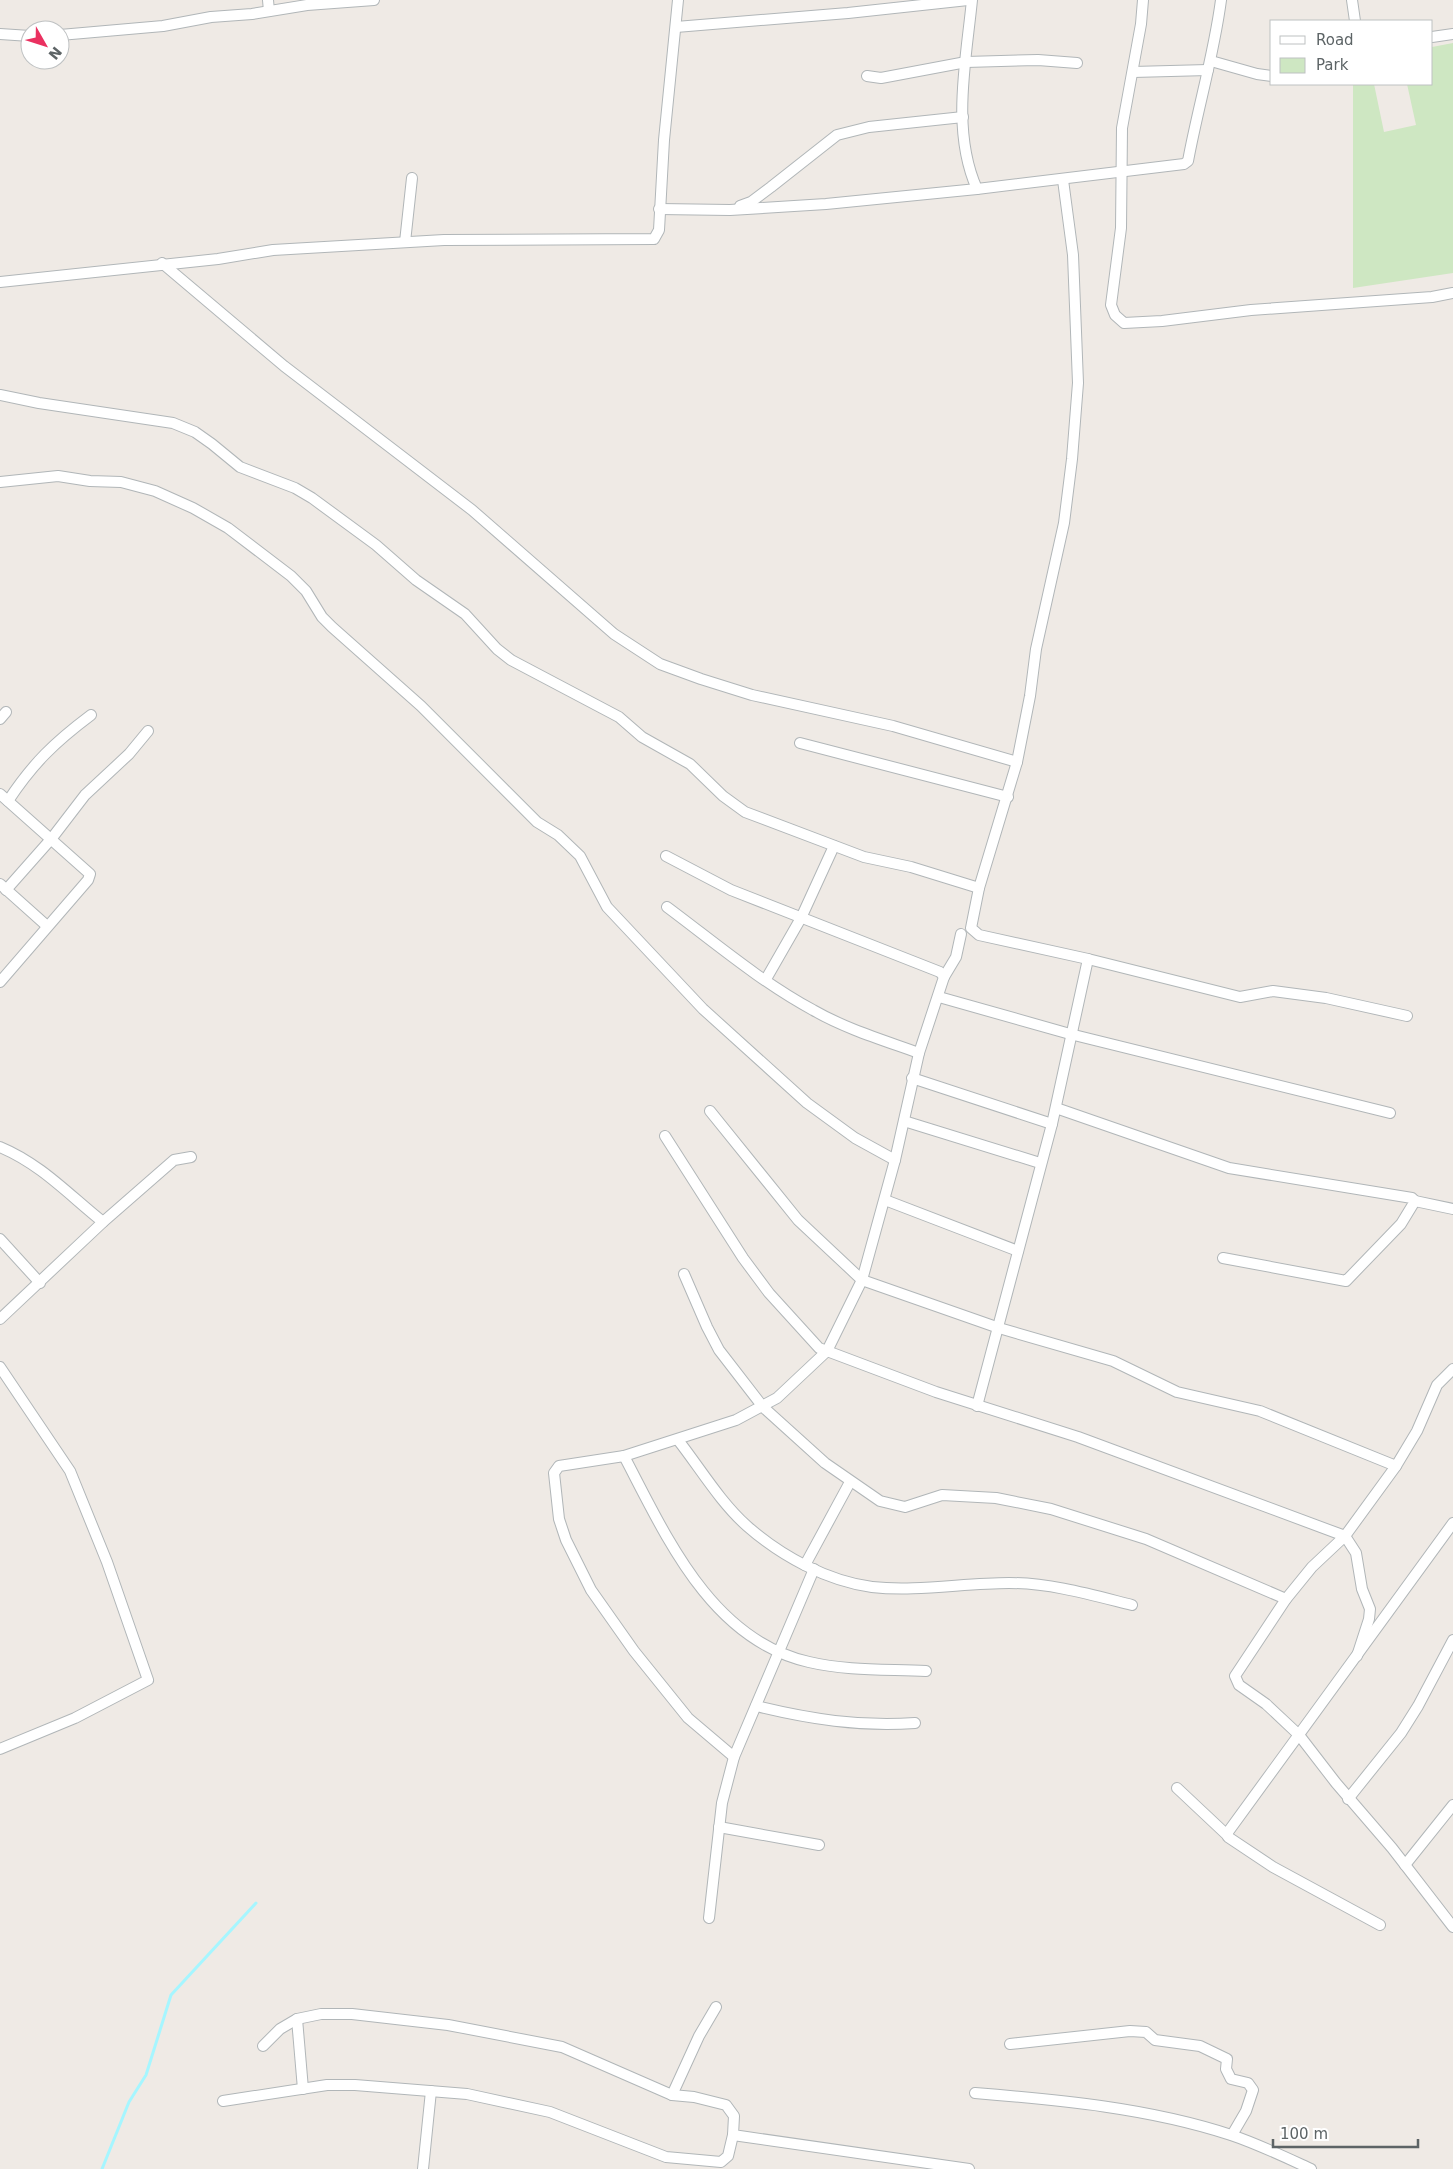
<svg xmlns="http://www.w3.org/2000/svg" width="1453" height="2169" viewBox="0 0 1453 2169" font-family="'DejaVu Sans',sans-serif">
  <rect width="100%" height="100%" fill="#efeae5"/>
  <path fill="#cee7c2" d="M1453,43V273L1353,288V84H1374L1384,132L1416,125L1407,84H1432V47Z"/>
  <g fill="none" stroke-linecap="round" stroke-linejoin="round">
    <path stroke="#a6f6ff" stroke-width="3" d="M102,2169L129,2102L146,2075L171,1995L256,1903"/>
    <g stroke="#b1b6b8" stroke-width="12">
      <g id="minor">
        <path d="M268,0L269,11"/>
        <path d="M972,0C966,61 951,131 977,189"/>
        <path d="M1143,0L1141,24L1122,128L1121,228L1111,305L1115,315L1124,323L1162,321L1251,310L1432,297L1453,293"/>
        <path d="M1352,0L1355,21"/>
        <path d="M676,27L848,13L968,0"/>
        <path d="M0,34L30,36"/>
        <path d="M60,35L163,26L211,17L252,14L307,5L374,0"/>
        <path d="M1432,37L1453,34"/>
        <path d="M1211,61L1257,74L1272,76"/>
        <path d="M1133,72L1208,70"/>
        <path d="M867,76L881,78L966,62L1038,60L1077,63"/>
        <path d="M1063,180L1073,255L1078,383L1072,459L1064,523L1036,649L1030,696L1017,762L979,888L971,928L979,935L1088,959L1240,997L1273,991L1326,998L1407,1016"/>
        <path d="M740,206L751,202L771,187L837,135L869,127L963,117"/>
        <path d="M659,209L730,210L826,204L977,189L1184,164L1188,161C1198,107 1214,54 1221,0"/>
        <path d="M405,242L412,178"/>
        <path d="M162,263L284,366L472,510L614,634L660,664L701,679L752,695L893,726L1017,762"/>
        <path d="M0,282L218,259L273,250L444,240L654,239L659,230L664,140L678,0"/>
        <path d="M0,395L39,403L173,423L195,432L212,444L240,467L295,488L312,498L376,545L416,580L465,614L497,649L511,660L619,717L642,737L690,764L723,796L745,812L864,857L911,867L979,888"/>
        <path d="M0,482L58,476L90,481L121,482L155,491L193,508L228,528L291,576L306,591L322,617L332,627L421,706L537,822L558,835L580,856L607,907L703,1009L807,1103L855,1138L895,1160"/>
        <path d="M0,719L6,712"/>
        <path d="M800,743L1008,797"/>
        <path d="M0,794L90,874L88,880L0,982"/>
        <path d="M8,801C33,763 55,742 91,715"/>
        <path d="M666,856L731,890L940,972L944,977L919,1053L895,1160L862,1280L827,1351L777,1398L736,1420L624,1456L559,1466L554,1473L559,1519L566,1540L591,1590L634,1651L688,1718L734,1757"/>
        <path d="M0,884L47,926"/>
        <path d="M6,890L52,838L85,795L129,754L148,731"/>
        <path d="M667,907C714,942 761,982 813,1010C846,1029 883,1040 919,1053"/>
        <path d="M944,977L956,957L961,934"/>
        <path d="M766,979L801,918L834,846"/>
        <path d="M939,997L1070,1034L1390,1113"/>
        <path d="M912,1078L1052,1124"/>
        <path d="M1056,1108L1229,1168L1412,1198L1415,1201L1401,1224L1346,1281L1223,1258"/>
        <path d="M710,1111L798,1220L862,1280L999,1328L1113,1361L1177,1392L1260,1411L1396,1466"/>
        <path d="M904,1121L1040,1163"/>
        <path d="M665,1136L743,1258L769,1293L819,1348L936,1392L1078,1437L1345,1536L1356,1553L1362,1589L1370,1609L1369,1619L1357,1656"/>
        <path d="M0,1147C41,1164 69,1195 103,1222"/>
        <path d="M885,1200L1018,1251"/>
        <path d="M1415,1201L1453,1209"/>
        <path d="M0,1239L40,1283"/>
        <path d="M684,1274L707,1327L719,1350L763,1407L825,1463L880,1501L905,1507L942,1495L996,1498L1051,1509L1146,1539L1286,1599"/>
        <path d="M0,1319L103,1222L174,1160L191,1157"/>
        <path d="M0,1367L70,1471L107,1562L148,1680L75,1718L0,1749"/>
        <path d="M1453,1369L1437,1385L1417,1431L1396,1466L1345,1536L1312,1567L1286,1599L1235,1676L1239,1685L1266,1704L1299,1735L1336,1783L1392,1848L1453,1927"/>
        <path d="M977,1406L1052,1124L1088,959"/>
        <path d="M678,1440C700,1468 720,1502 747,1526C781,1556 827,1581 872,1587C916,1592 964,1583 1009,1583C1051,1583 1092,1595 1132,1605"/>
        <path d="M624,1456C666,1536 711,1640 809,1662C847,1671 888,1669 926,1671"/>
        <path d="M805,1565L850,1482"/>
        <path d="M756,1706C809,1719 860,1727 915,1723"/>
        <path d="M1177,1788L1227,1835"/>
        <path d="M1348,1799L1401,1733L1418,1706L1453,1640"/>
        <path d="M719,1827L819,1845"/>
        <path d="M1405,1865L1453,1805"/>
        <path d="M709,1918L722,1803L734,1757L814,1569"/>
        <path d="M1380,1925L1273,1867L1228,1837V1832L1453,1523"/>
        <path d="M297,2019L303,2089"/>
        <path d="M1010,2044L1130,2031L1146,2032L1155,2040L1200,2046L1227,2059L1226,2069L1231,2079L1248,2083L1253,2090L1246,2111L1232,2135"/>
        <path d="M263,2046L280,2029L297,2019L321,2014H352L448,2025L562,2047L672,2095L694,2097L726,2105L734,2116L733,2135L969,2169"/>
        <path d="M975,2093C1060,2100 1149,2108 1231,2135C1258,2144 1285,2157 1311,2169"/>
        <path d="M672,2095L699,2036L716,2007"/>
        <path d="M223,2101L327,2085H355L467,2094L550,2112L666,2157L721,2162L728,2156L733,2135"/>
        <path d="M423,2169L431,2091"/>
      </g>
    </g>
    <use href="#minor" stroke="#fff" stroke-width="10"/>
  </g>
  <rect x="1270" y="20" width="162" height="65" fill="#ffffff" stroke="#bec1c2"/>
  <rect x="1280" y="36" width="25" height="8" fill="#ffffff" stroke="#bec1c2"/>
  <text x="1316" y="45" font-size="15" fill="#5d6466">Road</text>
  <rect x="1280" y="58" width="25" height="15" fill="#cee7c2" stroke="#bec1c2"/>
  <text x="1316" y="70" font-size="15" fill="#5d6466">Park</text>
  <g transform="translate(45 45) rotate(129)"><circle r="24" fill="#ffffff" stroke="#bec1c2"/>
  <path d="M0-4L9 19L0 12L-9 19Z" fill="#ea3160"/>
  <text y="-8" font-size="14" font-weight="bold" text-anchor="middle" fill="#5d6466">N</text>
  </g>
  <path d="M1273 2139v8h145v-8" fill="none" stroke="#5d6466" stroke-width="2.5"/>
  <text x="1280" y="2139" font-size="15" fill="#5d6466" stroke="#ffffff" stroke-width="4" paint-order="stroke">100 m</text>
</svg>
